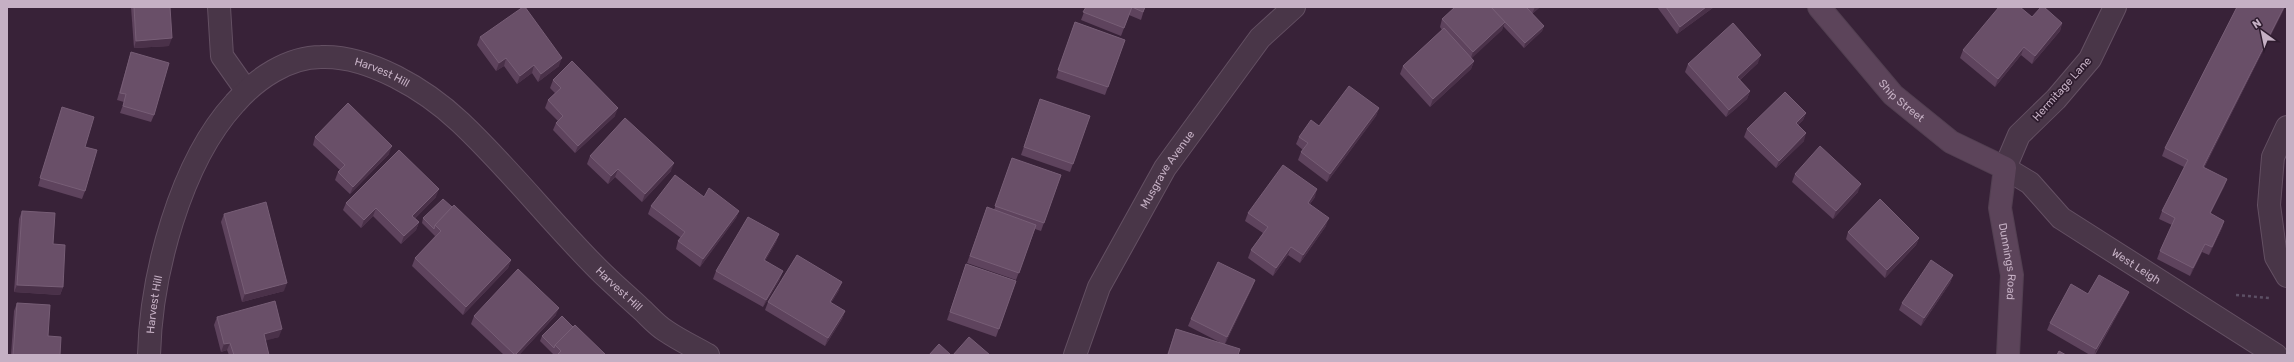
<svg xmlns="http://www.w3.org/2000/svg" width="2294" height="362" viewBox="0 0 2294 362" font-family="Rubik,sans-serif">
  <rect width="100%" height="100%" fill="#382238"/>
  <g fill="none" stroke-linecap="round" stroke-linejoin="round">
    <g stroke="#645063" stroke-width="24">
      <g id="street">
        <path d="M219,7L222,56L246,90"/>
        <path id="s1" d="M2115,7L2090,59L2056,99L2019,135L2005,168L2030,183L2061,218L2276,355"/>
        <path d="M2287,127L2273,157L2269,205L2276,257L2287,276"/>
        <path id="s2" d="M149,355C151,275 180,163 235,103C256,79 288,57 321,57C369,55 426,90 460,122C509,168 551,222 598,269C611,282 626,295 640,308C648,315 656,325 666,331C679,340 694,347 708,355"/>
        <path id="s3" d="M1075,355L1099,287L1165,168L1260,38L1294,7"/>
      </g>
    </g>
    <g stroke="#523f51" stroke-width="24">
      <g id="secondary">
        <path id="s4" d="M1819,7L1893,95L1951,142L2005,168L2000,208L2012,275L2008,355"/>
      </g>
    </g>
    <path stroke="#5c4f64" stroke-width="2.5" stroke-dasharray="3 3" stroke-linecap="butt" d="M2236,295L2269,298"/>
    <use href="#street" stroke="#493648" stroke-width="22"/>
    <use href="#secondary" stroke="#5c445a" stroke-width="22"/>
  </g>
  <g fill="#5e435d">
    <path d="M131,7H170L169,46L134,48Z"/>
    <path d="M1086,7H1145L1141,20L1129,15L1121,36L1081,20Z"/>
    <path d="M1491,7H1540L1532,14L1544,26L1542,31L1524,48L1503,26L1502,30L1471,58L1474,61L1471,69L1430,107L1400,74L1403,66L1442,30L1440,27L1442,19Z"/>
    <path d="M1657,7H1714L1677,34Z"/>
    <path d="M2237,7H2285L2204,168L2227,179L2224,187L2210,214L2224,221L2222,228L2209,255L2202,252L2190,276L2157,259L2160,251L2172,225L2159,219L2162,211L2184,167L2162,156L2165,148Z"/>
    <path d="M2032,17L2062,23L2060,31L2032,64L2021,55L1995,87L1960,58L1963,50Z"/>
    <path d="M1075,22L1125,40L1105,95L1056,78Z"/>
    <path d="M480,37L559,66L538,82L532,73L517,84L504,66L496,71L477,45Z"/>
    <path d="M131,52L154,115L151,122L120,113L124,102L117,100Z"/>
    <path d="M1758,63L1740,80L1750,91L1747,99L1726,117L1685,72L1688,64Z"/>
    <path d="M553,80L615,116L575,153L553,130L556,123L558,121L545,108L548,100L555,93L550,88Z"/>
    <path d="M1040,99L1090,116L1070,172L1021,155Z"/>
    <path d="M62,107L85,147V191L82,199L38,186Z"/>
    <path d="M1379,108L1376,116L1327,182L1298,160L1301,152L1303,150L1296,144L1299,137Z"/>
    <path d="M1806,113L1803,120L1798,125L1804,141L1776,168L1744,137L1747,129Z"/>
    <path d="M315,137L389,154L350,194L335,180L338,172L340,170L313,145Z"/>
    <path d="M590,156L671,171L642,202L615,177L608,184L587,164Z"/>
    <path d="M1012,158L1061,175L1041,231L1035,229L1016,280L967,263L987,207L994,210Z"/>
    <path d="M1795,174L1858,192L1833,219L1792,182Z"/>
    <path d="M436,197L415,218L419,222L416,230L401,244L373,216L361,228L343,210L346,203Z"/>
    <path d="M1315,197L1310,204L1326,226L1300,263L1288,255L1273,276L1248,258L1251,250L1263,233L1245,221L1248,213Z"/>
    <path d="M651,206L739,211L736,218L700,267L676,249L678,241L681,238L648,214Z"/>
    <path d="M452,207L511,260L508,268L463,315L412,266L415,258L435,236L422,223L423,218Z"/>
    <path d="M22,211L53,244L63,287L60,295L14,292L19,219Z"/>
    <path d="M224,214L284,291L242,302L221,222Z"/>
    <path d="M1848,232L1919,238L1916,245L1885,278L1846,239Z"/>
    <path d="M779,234L776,242L765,261L780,279L763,307L713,279L716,271Z"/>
    <path d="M966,264L1016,281L996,337L947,320Z"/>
    <path d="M1953,275L1950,283L1921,326L1899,310L1902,303Z"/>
    <path d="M1255,280L1252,288L1225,344L1238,355H1167L1176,329L1223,344L1188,326L1191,319Z"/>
    <path d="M839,290L831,303L845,311L842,319L825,346L765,310L768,302Z"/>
    <path d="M2129,292L2126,299L2095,355H2090L2047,330L2050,323L2088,294Z"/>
    <path d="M17,303L48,336L60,355H11L14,311Z"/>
    <path d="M556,315L519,355H504L471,324L474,316Z"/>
    <path d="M217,317L279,337L265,340L269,355H229L227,350L221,352L214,325Z"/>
    <path d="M573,327L606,355H554L540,341L542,336Z"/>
  </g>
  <g fill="#4a3149">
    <path d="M1535,7H1540L1532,14Z"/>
    <path d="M1706,7H1714L1677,34L1680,27Z"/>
    <path d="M2284,7H2285L2200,175L2203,167Z"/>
    <path d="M1505,22L1502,30L1470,60L1473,52Z"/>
    <path d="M2062,23L2060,31L2032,64L2035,56Z"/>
    <path d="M1544,26L1542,31L1524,48L1525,43Z"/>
    <path d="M172,38L169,46L134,48L136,41Z"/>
    <path d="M2024,47L2021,55L1995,87L1998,79Z"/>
    <path d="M1761,55L1758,63L1734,85L1737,77Z"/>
    <path d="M506,58L504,66L496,71L499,63Z"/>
    <path d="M562,58L559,66L538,82L541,74Z"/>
    <path d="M1474,61L1471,69L1430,107L1433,99Z"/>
    <path d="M534,65L532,73L517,84L520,76Z"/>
    <path d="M1750,91L1747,99L1726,117L1729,110Z"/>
    <path d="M618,108L615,116L575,153L578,146Z"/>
    <path d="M1379,108L1376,116L1327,182L1330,174Z"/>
    <path d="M1806,113L1803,120L1793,131L1796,123Z"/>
    <path d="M1806,133L1804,141L1776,168L1779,161Z"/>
    <path d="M392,146L389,154L350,194L353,187Z"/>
    <path d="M674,163L671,171L642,202L645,194Z"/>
    <path d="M618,169L615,177L608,184L611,176Z"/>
    <path d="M2227,179L2224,187L2207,221L2210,213Z"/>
    <path d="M1861,184L1858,192L1833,219L1836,211Z"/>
    <path d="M439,189L436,197L410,224L412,216Z"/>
    <path d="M1317,189L1315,197L1305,210L1308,203Z"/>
    <path d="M376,208L373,216L361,228L364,220Z"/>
    <path d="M739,211L736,218L700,267L703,259Z"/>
    <path d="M1329,218L1326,226L1300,263L1303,255Z"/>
    <path d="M2224,221L2222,228L2209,255L2212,247Z"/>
    <path d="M419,222L416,230L401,244L404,236Z"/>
    <path d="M779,234L776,242L761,268L764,260Z"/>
    <path d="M1919,238L1916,245L1885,278L1887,270Z"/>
    <path d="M2205,244L2202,252L2190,276L2193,268Z"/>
    <path d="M1291,247L1288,255L1273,276L1276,268Z"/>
    <path d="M511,260L508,268L463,315L466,307Z"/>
    <path d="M783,271L780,279L763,307L766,300Z"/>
    <path d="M1953,275L1950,283L1921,326L1924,318Z"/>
    <path d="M1255,280L1252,288L1225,344L1227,337Z"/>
    <path d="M842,282L839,290L827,310L830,302Z"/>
    <path d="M287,283L284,291L242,302L245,294Z"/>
    <path d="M17,285L63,287L60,295L14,292Z"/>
    <path d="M2129,292L2126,299L2094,355L2096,349Z"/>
    <path d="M559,308L556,315L519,355H515Z"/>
    <path d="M845,311L842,319L825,346L828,338Z"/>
    <path d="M282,329L279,337L261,342L264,334Z"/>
    <path d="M230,343L227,350L221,352L224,344Z"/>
  </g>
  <g fill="#694f68" stroke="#775e76">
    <path d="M134,7H170L172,38L136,41Z"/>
    <path d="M523,7H525L562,58L541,74L534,65L520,76L506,58L499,63L480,37Z"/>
    <path d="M1086,7H1145L1143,12L1132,7L1124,28L1083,12Z"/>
    <path d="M1455,7H1491L1505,22L1473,52L1442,19Z"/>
    <path d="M1491,7H1526L1544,26L1525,43Z"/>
    <path d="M1666,7H1706L1680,27Z"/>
    <path d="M1999,7H2020L2032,17L2041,7H2044L2062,23L2035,56L2024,47L1998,79L1963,50Z"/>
    <path d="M2237,7H2284L2203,167L2227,179L2210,213L2224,221L2212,247L2205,244L2193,268L2160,251L2175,218L2162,211L2188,160L2165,148Z"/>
    <path d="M1075,22L1125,40L1108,87L1058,70Z"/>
    <path d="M1733,23L1761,55L1737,77L1750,91L1729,110L1688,64Z"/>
    <path d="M1444,28L1474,61L1433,99L1403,66Z"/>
    <path d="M131,52L169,63L154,115L123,106L126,94L120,93Z"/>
    <path d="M572,61L618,108L578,146L556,123L563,116L548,100L561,88L553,80Z"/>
    <path d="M1349,86L1379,108L1330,174L1301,152L1308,143L1299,137L1311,120L1319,126Z"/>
    <path d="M1785,92L1806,113L1796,123L1806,133L1779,161L1747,129Z"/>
    <path d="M1040,99L1090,116L1073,164L1024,147Z"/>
    <path d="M348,103L392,146L353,187L338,172L345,165L315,137Z"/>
    <path d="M62,107L94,117L85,147L97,150L85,191L40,178Z"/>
    <path d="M625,118L674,163L645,194L618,169L611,176L590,156Z"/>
    <path d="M1820,146L1861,184L1836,211L1795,174Z"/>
    <path d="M399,150L439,189L412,216L419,222L404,236L376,208L364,220L346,203Z"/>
    <path d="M1012,158L1061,175L1044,223L995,206Z"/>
    <path d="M1283,165L1317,189L1308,203L1329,218L1303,255L1291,247L1276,268L1251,250L1268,227L1248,213Z"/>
    <path d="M675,175L704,197L709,188L739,211L703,259L678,241L685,232L651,206Z"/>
    <path d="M443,199L452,207L435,225L434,229L423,218Z"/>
    <path d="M1880,199L1919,238L1887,270L1848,232Z"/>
    <path d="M266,202L287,283L245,294L224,214Z"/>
    <path d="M454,205L511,260L466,307L415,258L441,231L435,225Z"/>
    <path d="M987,207L1036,225L1019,273L970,256Z"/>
    <path d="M22,211L55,213L53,244L65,245L63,287L17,285Z"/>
    <path d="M748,217L779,234L764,260L783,271L766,300L716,271Z"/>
    <path d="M797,255L842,282L830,302L845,311L828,338L768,302Z"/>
    <path d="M1931,260L1953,275L1924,318L1902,303Z"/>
    <path d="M1218,262L1255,280L1227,337L1191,319Z"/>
    <path d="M966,264L1016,281L999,329L950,312Z"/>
    <path d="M518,269L559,308L515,355L474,316Z"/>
    <path d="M2099,275L2129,292L2096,349L2050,323L2071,284L2088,294Z"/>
    <path d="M275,301L282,329L264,334L269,355H234L230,343L224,344L217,317Z"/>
    <path d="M17,303L50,305L48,336L61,337L60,355H13Z"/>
    <path d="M562,316L573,327L555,345L554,348L542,336Z"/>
    <path d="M575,325L606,355H557L561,351L555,345Z"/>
    <path d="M1176,329L1240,349L1238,355H1168Z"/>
    <path d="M969,337L990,355H953Z"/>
    <path d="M939,344L951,355H929Z"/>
    <path d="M2059,351L2066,355H2057Z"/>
  </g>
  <g text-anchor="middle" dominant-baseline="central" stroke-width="3.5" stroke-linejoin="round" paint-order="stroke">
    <g font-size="11" fill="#c5b0c4" stroke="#2d1b2d">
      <text stroke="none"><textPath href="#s2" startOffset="435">Harvest Hill</textPath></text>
      <text transform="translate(2062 89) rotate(-48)">Hermitage Lane</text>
      <text stroke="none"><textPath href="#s4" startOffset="125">Ship Street</textPath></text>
      <text stroke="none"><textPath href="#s3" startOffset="208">Musgrave Avenue</textPath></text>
      <text stroke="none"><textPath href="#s4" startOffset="344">Dunnings Road</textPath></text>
      <text stroke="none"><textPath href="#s1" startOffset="363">West Leigh</textPath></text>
      <text stroke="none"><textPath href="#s2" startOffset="759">Harvest Hill</textPath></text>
      <text stroke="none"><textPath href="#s2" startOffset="51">Harvest Hill</textPath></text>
    </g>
  </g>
  <rect width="2294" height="362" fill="none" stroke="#c5b0c4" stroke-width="16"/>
  <g transform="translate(2262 32) rotate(327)" stroke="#2d1b2d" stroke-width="3" paint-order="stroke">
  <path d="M0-3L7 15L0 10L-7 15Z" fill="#c5b0c4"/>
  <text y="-6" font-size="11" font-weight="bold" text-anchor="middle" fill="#c5b0c4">N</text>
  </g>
</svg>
